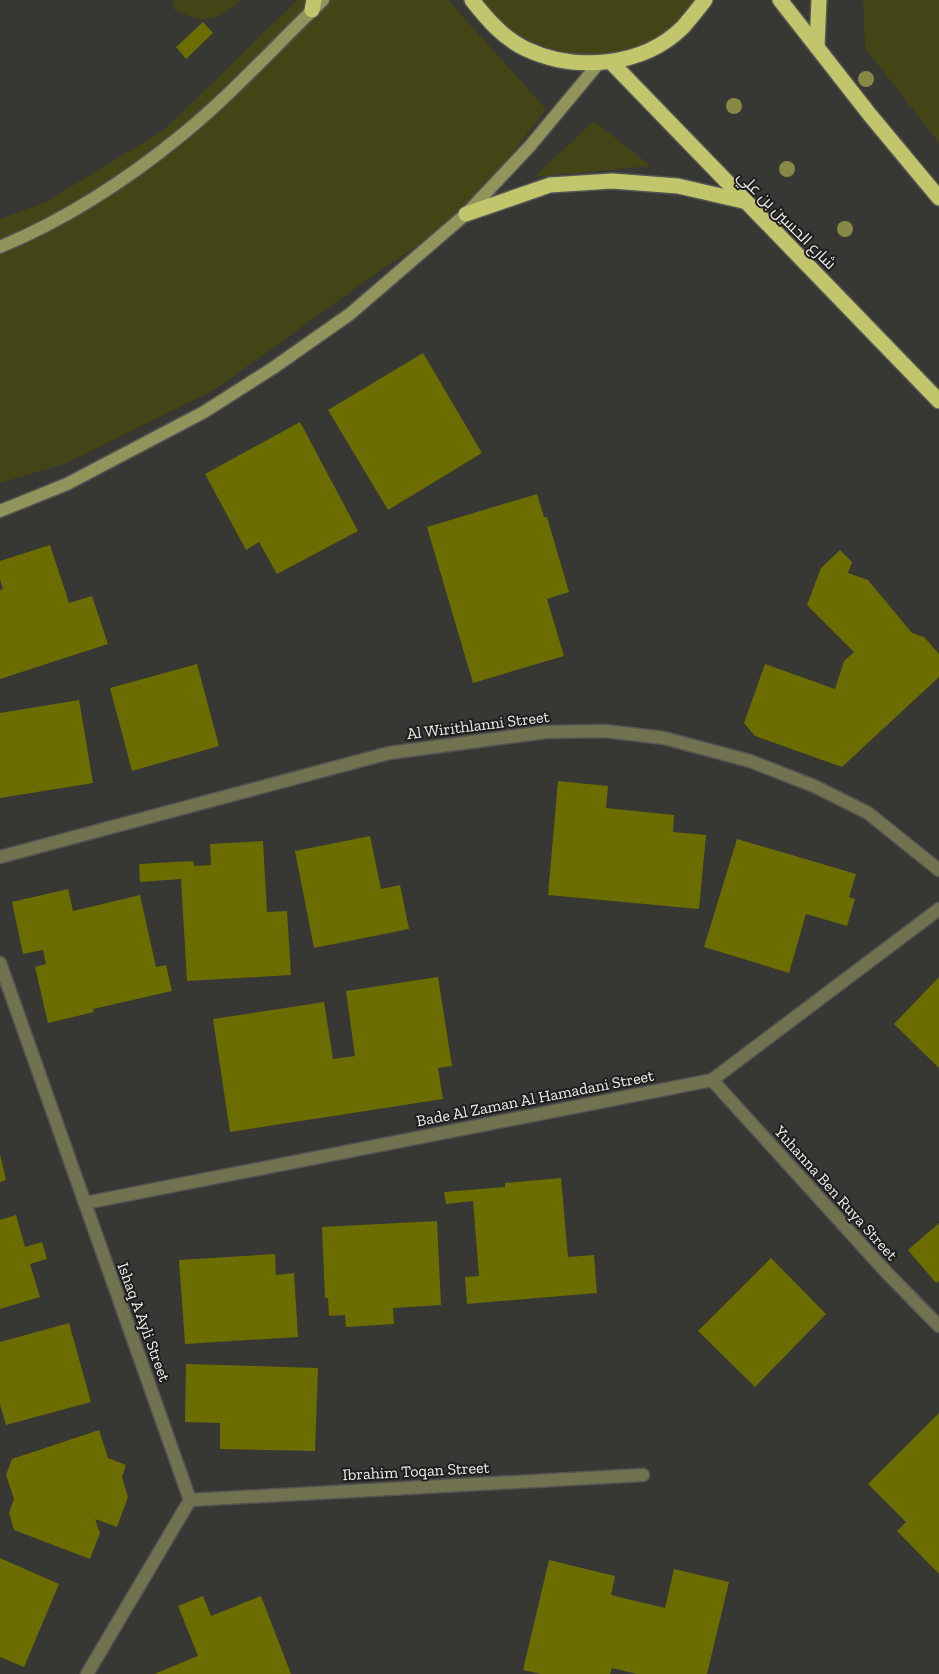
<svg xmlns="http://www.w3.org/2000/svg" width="939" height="1674" viewBox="0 0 939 1674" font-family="'Zilla Slab',Cairo,serif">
  <rect width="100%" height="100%" fill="#373734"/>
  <g fill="#434517">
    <path d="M174,0H241C212,23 206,26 172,8Z"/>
    <path d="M297,0H448L546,109L466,214L382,269L216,389L67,463L0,483V219L46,202L165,129Z"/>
    <path d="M483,0H697C685,14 669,32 652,41C604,67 544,55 501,24C494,18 488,7 483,0Z"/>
    <path d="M863,0H939V143L865,48Z"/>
    <path d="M594,121L651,166L534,177Z"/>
  </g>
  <g fill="#6b6d00">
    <path d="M203,22L213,33L186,59L176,47Z"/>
    <path d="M423,353L482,453L388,510L328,410Z"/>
    <path d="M300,422L358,531L277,574L259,542L246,550L205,474Z"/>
    <path d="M537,494L544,517H547L569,592L547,599L564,656L473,683L427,527Z"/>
    <path d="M50,545L69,603L92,596L108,644L0,679V590L3,589L0,579V561Z"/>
    <path d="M840,550L852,562L848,573L868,580L912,633L924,637L939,654V677L842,767L755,736L744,723L765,664L835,689L844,661L854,652L807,605L821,568Z"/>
    <path d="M197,664L219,746L132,771L110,688Z"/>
    <path d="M79,700L93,783L0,798V713Z"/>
    <path d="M558,781L608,786L606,808L674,815L673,832L706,835L699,909L548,895Z"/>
    <path d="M370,836L381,889L400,885L409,929L314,948L295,851Z"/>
    <path d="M737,839L856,874L849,897L855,899L847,926L806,914L789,973L704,947Z"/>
    <path d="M263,841L267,912L287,911L291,975L187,981L181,879L140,882L139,864L193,861L194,866L211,865L210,844Z"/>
    <path d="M68,889L73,911L140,895L156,967L166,965L172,991L93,1009L94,1012L48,1023L35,967L46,964L43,950L23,954L12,902Z"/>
    <path d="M438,977L452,1066L438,1068L443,1099L230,1132L213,1019L324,1002L333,1059L355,1056L346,991Z"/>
    <path d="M939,977V1068L894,1024Z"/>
    <path d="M0,1154L6,1180L0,1182Z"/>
    <path d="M561,1178L568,1257L594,1255L597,1293L467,1304L465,1277L479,1276L473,1201L446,1204L444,1192L505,1187V1183Z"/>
    <path d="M16,1215L25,1247L42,1242L47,1259L30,1264L40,1297L0,1309V1220Z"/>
    <path d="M437,1221L441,1305L393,1308L394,1324L346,1327L345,1315L329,1316L328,1298H325L322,1227Z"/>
    <path d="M939,1223V1281L936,1283L908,1250Z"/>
    <path d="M275,1254L276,1275L294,1273L298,1337L185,1344L179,1260Z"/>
    <path d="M771,1258L826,1314L755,1387L698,1331Z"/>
    <path d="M69,1323L91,1402L6,1425L0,1404V1342Z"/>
    <path d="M186,1364L318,1368L315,1451L220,1449V1423L185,1422Z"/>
    <path d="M939,1413V1574L897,1531L906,1522L868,1484Z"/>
    <path d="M99,1430L108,1458L126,1465L122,1477L128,1497L117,1527L95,1519L100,1533L90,1559L14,1530L9,1513L14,1499L6,1475L12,1459Z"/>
    <path d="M0,1558L59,1584L24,1667L0,1657Z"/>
    <path d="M549,1560L615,1576L611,1595L665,1608L674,1569L729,1582L707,1674H637L612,1668L610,1674H541L523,1670Z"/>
    <path d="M203,1596L211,1616L261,1596L291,1674H154L198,1656L178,1606Z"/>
  </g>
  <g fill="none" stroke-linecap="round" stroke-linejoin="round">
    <g stroke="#545452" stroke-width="15">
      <g id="street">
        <path d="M0,857L389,753L546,732L605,731L664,738L750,761L814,786L868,813L939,870"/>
        <path d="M0,963L190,1500L87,1674"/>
        <path d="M712,1080L887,1273L939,1326"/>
        <path d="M85,1203L712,1080L939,909"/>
        <path d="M190,1500L643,1475"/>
      </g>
    </g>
    <g stroke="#545452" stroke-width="15">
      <g id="secondary">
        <path d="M0,247C67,219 127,180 183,134C233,93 277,44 323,0"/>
        <path d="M0,511L67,484L204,412L273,368L350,314L466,214L530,146L599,63"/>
      </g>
    </g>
    <g stroke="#545452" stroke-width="18">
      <g id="highway">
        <path d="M472,0C487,19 503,38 526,49C575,72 643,67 683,27C691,18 698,9 705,0"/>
        <path d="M780,0L870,115L939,198"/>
        <path d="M312,10L314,0"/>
        <path d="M817,47L819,0"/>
        <path d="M611,62L939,401"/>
        <path d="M466,214L550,185L612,181L678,186L743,201"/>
      </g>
    </g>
    <use href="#street" stroke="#717350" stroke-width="12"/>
    <use href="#secondary" stroke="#91955c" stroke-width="12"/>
    <use href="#highway" stroke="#c1c56b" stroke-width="15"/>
  </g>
  <g fill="#878a46">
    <circle cx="866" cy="79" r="8"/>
    <circle cx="734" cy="106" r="8"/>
    <circle cx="787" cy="169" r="8"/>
    <circle cx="845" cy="229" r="8"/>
  </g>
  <g text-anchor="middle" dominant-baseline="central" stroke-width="4" stroke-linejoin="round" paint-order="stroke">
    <g font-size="16" fill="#efefed" stroke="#1e1e1d">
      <text transform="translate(787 220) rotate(45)">شارع الحسين بن علي</text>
      <text transform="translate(478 725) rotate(-7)">Al Wirithlanni Street</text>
      <text transform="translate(535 1098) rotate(-11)">Bade Al Zaman Al Hamadani Street</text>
      <text transform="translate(836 1193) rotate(48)">Yuhanna Ben Ruya Street</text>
      <text transform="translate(144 1322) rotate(70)">Ishaq A Ayli Street</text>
      <text transform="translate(416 1471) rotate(-3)">Ibrahim Toqan Street</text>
    </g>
  </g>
</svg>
